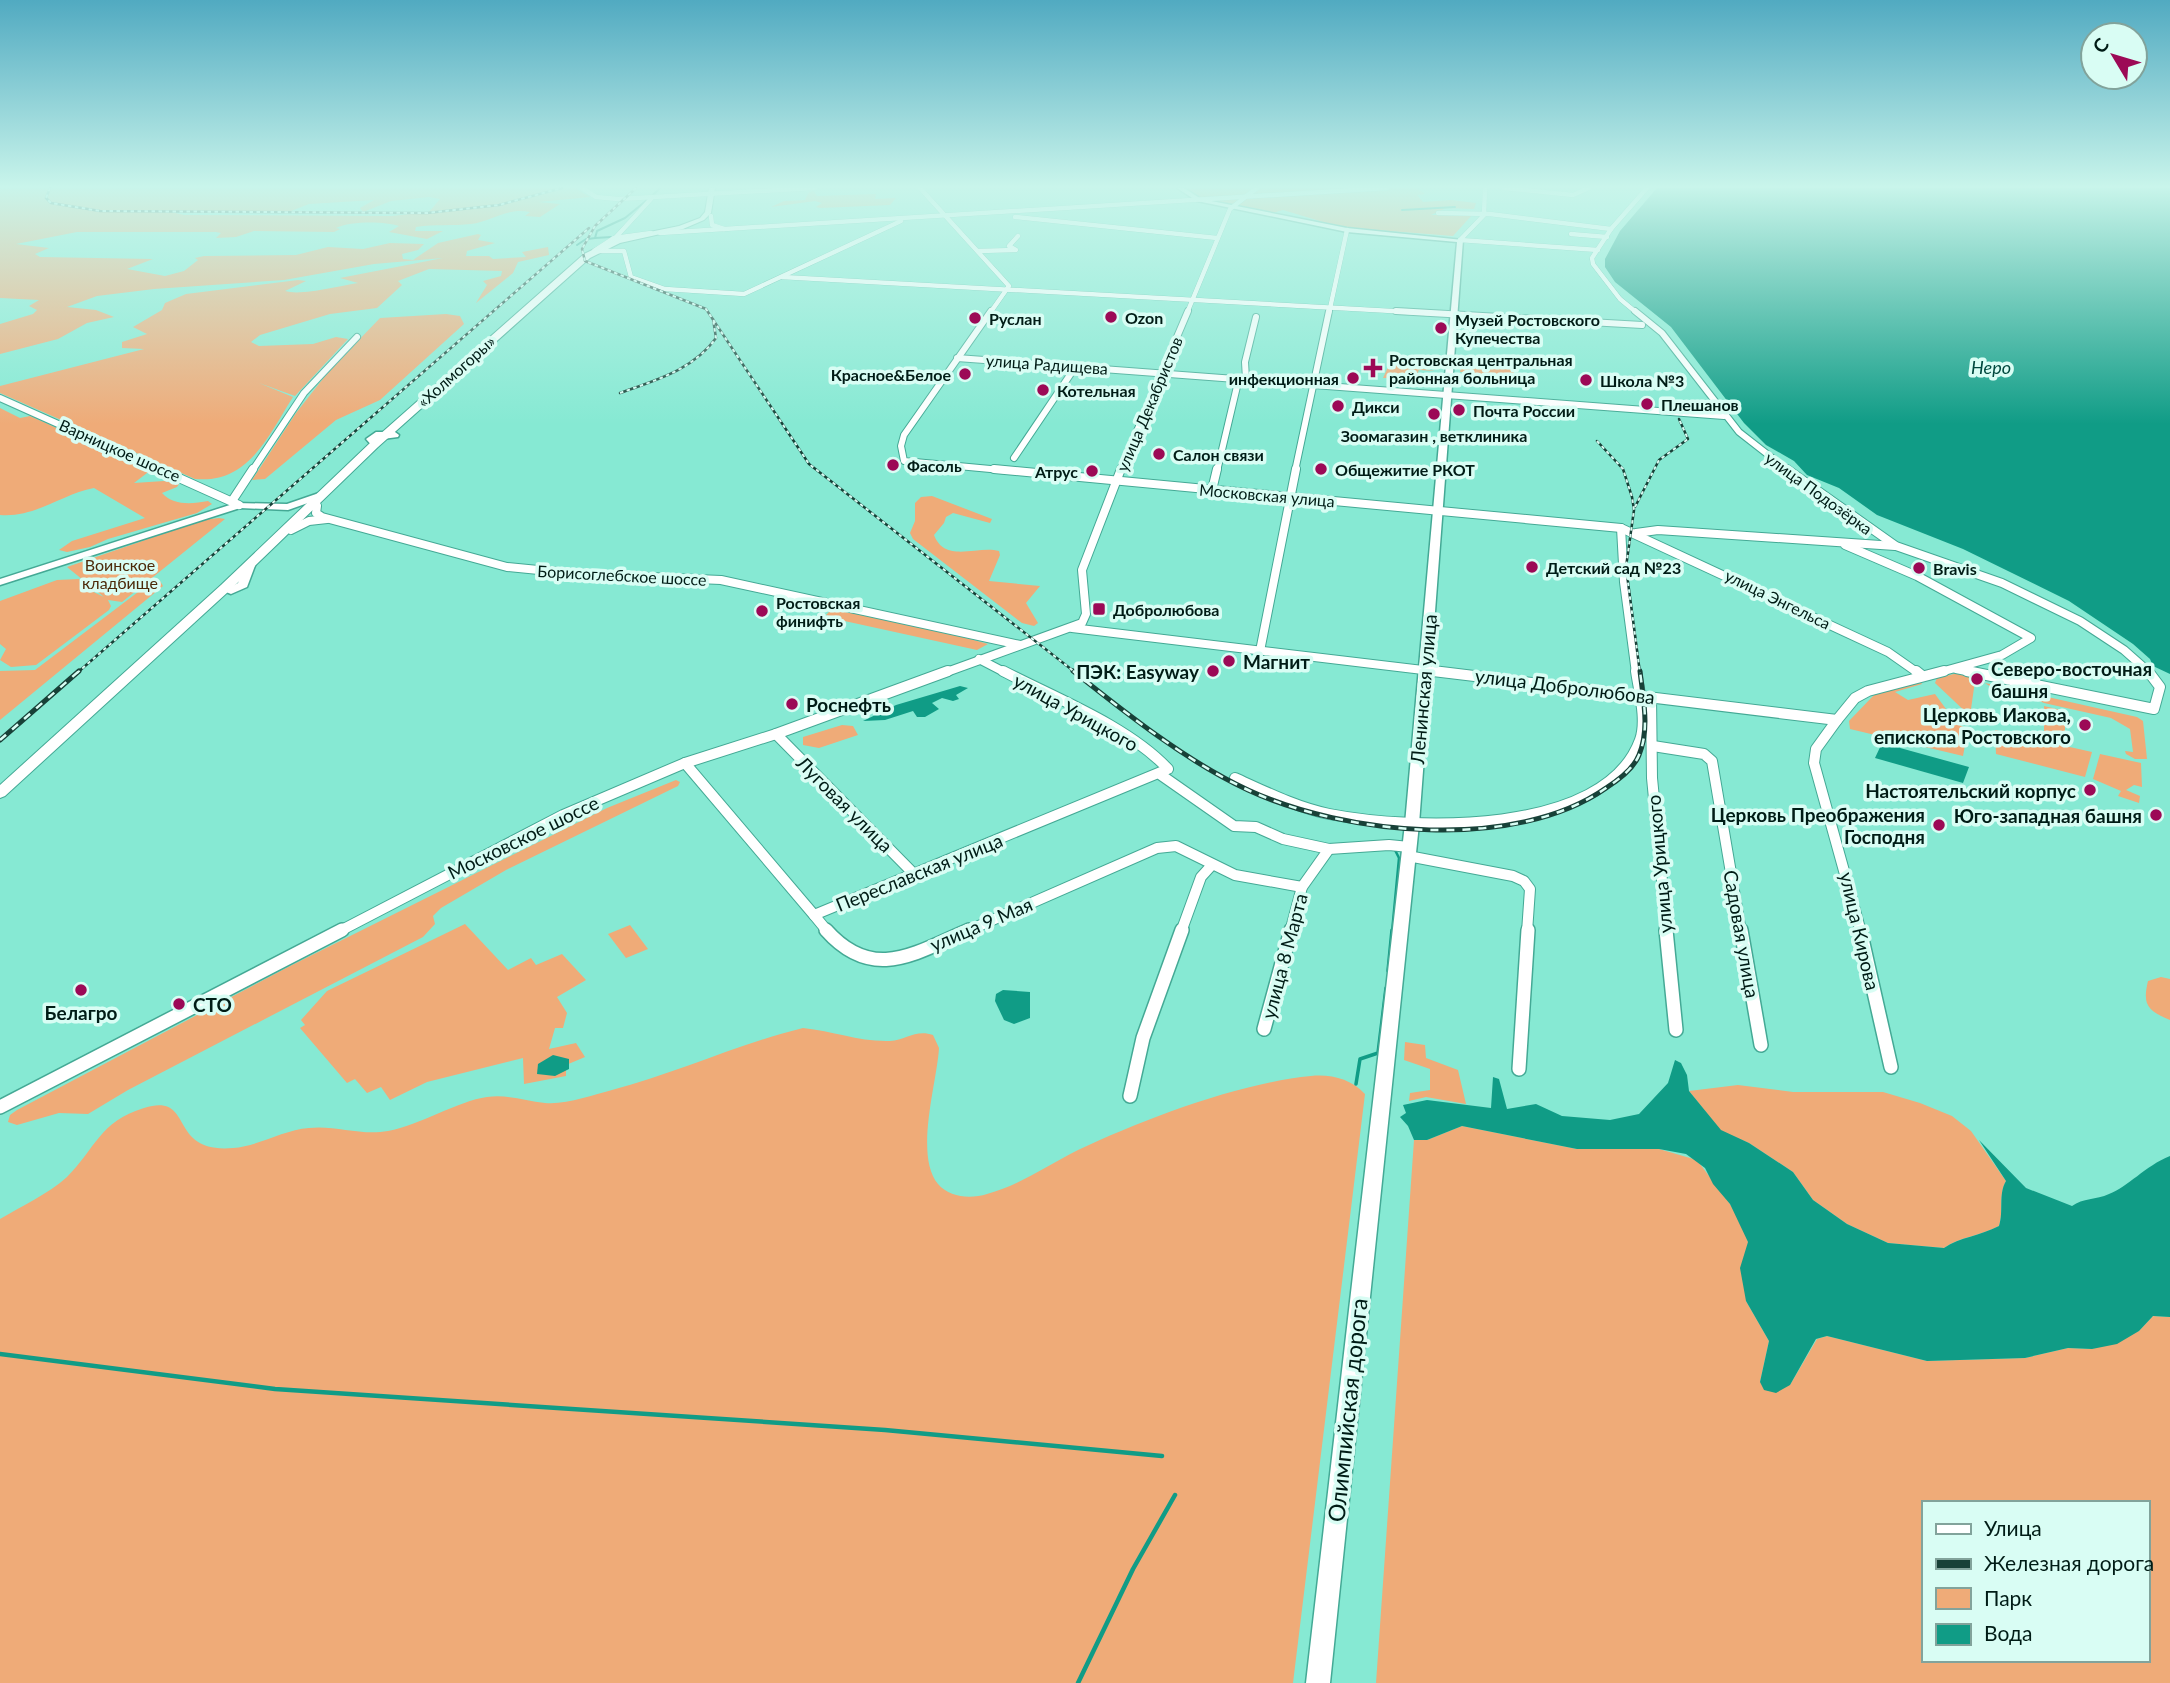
<svg xmlns="http://www.w3.org/2000/svg" width="2170" height="1683" viewBox="0 0 2170 1683" font-family="Lato,sans-serif">
  <rect width="100%" height="100%" fill="#86e9d3"/>
  <g fill="#efab78" fill-rule="evenodd">
    <path d="M575,188L590,197L538,202L560,204L540,217L525,216L530,212C508,207 492,221 471,224C453,226 435,224 416,227L415,231H443L427,239L389,232L399,226C385,221 350,221 336,228L340,229L334,232L254,231L236,237L216,238L221,233L216,232H77L16,244L49,248L35,254L40,257L153,259L127,269L165,276L184,271L198,260L195,258L204,256L296,255L328,247L363,249L390,243L424,244L418,250L402,254L403,259L413,260L438,243L478,234L481,235L478,240L495,243L467,251L466,256H489L493,259L526,257L522,252L548,247L549,255L518,262L513,273L476,303L487,285L483,281L501,276L502,271L429,269L398,281L402,285L377,308L330,314L260,335L251,342L259,346L313,344L336,337L348,339L295,396L259,383L293,397C268,436 249,484 195,479L0,393V386L144,349L122,348V342L147,334L133,327L162,310L165,303L186,294L298,280L306,281L285,291C301,296 339,286 358,283L340,278L443,258L374,264L284,280L154,289L97,296L67,307L96,310L114,317L87,323L58,339L0,354V324L33,314L37,310L29,306L39,300L0,298V189ZM429,197L440,199L429,212L392,216L184,215L171,212L286,213L309,204L374,200L360,208L363,212L391,201Z"/>
    <path d="M1417,188L1425,194L1417,195L1423,202L1451,200L1476,203L1474,209L1446,208L1431,215H1472L1453,236L1340,227L1283,210L1269,214L1199,200L1186,189Z"/>
    <path d="M814,191L817,196L876,194L875,199L896,198L890,205L820,208L816,207L822,203L815,201L771,207L784,201L805,200L809,192Z"/>
    <path d="M446,314L460,316L464,324L380,400L336,420L265,479L252,480L296,413L329,371L380,318Z"/>
    <path d="M1463,358L1477,359L1514,370V375L1489,374L1487,383L1479,382L1480,374L1460,372Z"/>
    <path d="M1396,361L1420,364L1419,368L1435,371L1419,370L1417,374L1407,375L1413,378L1411,385L1400,384L1401,378H1383L1388,367Z"/>
    <path d="M0,408L20,418L30,416L151,470L134,483L164,481L179,484L177,487L162,493C174,506 192,504 208,501L212,504L197,513L108,539L90,547L67,552L59,550L72,541L145,518L94,488C62,494 35,518 0,515Z"/>
    <path d="M932,496L992,519L990,523L953,513L946,517L944,523L934,535C945,564 978,545 999,551L1000,555L989,581L1040,586L1026,603L1038,623L1034,626L1022,623L913,539L910,533L915,521V503L921,497Z"/>
    <path d="M219,518L225,519L122,602L108,600L111,606L109,610L36,665L11,667L0,660L6,649L0,644V601L57,580L79,579L83,587L104,597L67,567L203,520Z"/>
    <path d="M160,581L163,586L0,720V671L35,670L150,583Z"/>
    <path d="M832,609L941,631L988,644L977,650L840,620L826,615Z"/>
    <path d="M1958,673L1975,677L1971,679L1975,681L1970,716L1935,683L1937,678Z"/>
    <path d="M1920,681L1922,684L1895,692L1908,700L1935,694L1957,724L1968,729L1963,756L1850,729L1849,721L1874,695Z"/>
    <path d="M1985,683L2137,717L2143,721L2147,759H2135L2126,754L2125,751L2133,752L2130,729L2111,718L2044,703L2019,692L1997,691Z"/>
    <path d="M2044,706L2065,711V737L2044,733Z"/>
    <path d="M842,725L853,726L858,735L819,748L803,745V737Z"/>
    <path d="M1995,730L2092,752L2085,777L1996,754Z"/>
    <path d="M2100,754L2141,763L2142,787L2134,785L2126,790L2140,796L2139,803L2118,796L2121,791L2093,779Z"/>
    <path d="M676,780L680,782L678,786L506,870L441,908L433,916L435,924L423,937L128,1090L88,1114L59,1113L17,1125L8,1122L10,1115L17,1110L290,966L607,808Z"/>
    <path d="M465,924L508,970L531,958L536,965L562,954L586,980L557,997L567,1013L563,1028H555L549,1049L576,1043L585,1057L566,1065V1076L524,1084L523,1058L427,1082L390,1100L381,1087L367,1093L355,1079L347,1083L300,1028L305,1025L301,1020L327,991Z"/>
    <path d="M630,925L648,949L626,958L608,934Z"/>
    <path d="M2161,977L2170,979V1020C2148,1011 2142,1005 2148,981Z"/>
    <path d="M803,1028C834,1031 859,1042 890,1041C906,1040 916,1029 933,1035L939,1048C937,1083 914,1155 938,1184C950,1198 971,1199 987,1194C1020,1185 1048,1165 1078,1150C1144,1119 1239,1083 1311,1076C1331,1074 1351,1079 1365,1094L1293,1683H0V1219C22,1206 48,1194 67,1177C96,1148 99,1122 144,1108C196,1092 166,1154 233,1148C259,1146 283,1130 309,1128C335,1125 361,1136 388,1131C420,1125 458,1101 487,1097C508,1094 525,1101 545,1103C566,1105 592,1095 612,1090C677,1073 738,1044 803,1028Z"/>
    <path d="M1405,1042L1425,1045L1426,1058L1458,1070L1466,1104L1426,1097L1409,1101L1410,1093L1430,1090V1069L1404,1060Z"/>
    <path d="M1738,1085L1793,1092H1883L1920,1103L1952,1116L1971,1131L2006,1181C1998,1194 2004,1211 1999,1226C1980,1236 1959,1237 1944,1248L1888,1243L1847,1224L1813,1200L1793,1172L1749,1143L1721,1131L1689,1091Z"/>
    <path d="M1462,1126L1577,1149H1659L1697,1160L1730,1204L1745,1231L1748,1242L1746,1301L1769,1341L1760,1382L1790,1385L1817,1339L1827,1336L1927,1361L2025,1358L2068,1348L2092,1349L2139,1331L2153,1316L2170,1317V1683H1376L1414,1140H1427ZM1923,1503H2147V1660H1923Z"/>
  </g>
  <g fill="#109c86">
    <path d="M1657,188H2170V674L2153,666L2150,659L2133,644L2069,601L1963,549L1877,515L1839,488L1807,475L1794,461L1766,445L1744,423L1671,327L1615,282L1605,267V259L1620,231Z"/>
    <path d="M960,686L968,688L956,695L959,699L953,701L942,698L932,703L939,709L925,717H917L913,711L885,720L863,721L896,705Z"/>
    <path d="M1882,743L1969,767L1963,783L1875,758Z"/>
    <path d="M1003,990L1030,992V1018L1014,1024L1004,1020L995,1001L996,994Z"/>
    <path d="M553,1055L569,1059V1069L555,1076L537,1074L538,1064Z"/>
    <path d="M1675,1060L1681,1063L1687,1075L1689,1091L1721,1130L1749,1143L1793,1172L1813,1200L1847,1224L1888,1243L1944,1248C1960,1237 1980,1236 1999,1226C2004,1211 1998,1194 2006,1181L1979,1140L2026,1188L2072,1206C2083,1198 2096,1200 2109,1194C2128,1187 2145,1166 2170,1156V1317L2153,1316L2139,1331L2117,1344L2092,1349L2068,1348L2025,1358L1927,1361L1827,1336L1816,1339L1790,1385L1776,1393L1764,1390L1760,1382L1769,1341L1746,1301L1740,1268L1748,1242L1730,1204L1713,1184L1705,1168L1686,1154L1659,1149H1577L1462,1126L1427,1140H1414L1408,1126L1400,1117L1406,1113L1403,1105L1427,1100L1491,1108L1493,1077L1499,1079L1507,1109L1536,1104L1562,1116L1610,1120L1639,1114L1668,1083Z"/>
  </g>
  <g fill="none" stroke-linecap="round" stroke-linejoin="round">
    <g stroke="#109c86" stroke-width="2">
      <path d="M652,196L660,188"/>
      <path d="M1402,210L1455,207"/>
      <path d="M595,238L611,237"/>
      <path d="M588,239L595,238L597,231L625,218L647,200"/>
      <path d="M577,245L586,239"/>
    </g>
    <path stroke="#109c86" stroke-width="2.5" d="M1392,932L1399,858L1395,850"/>
    <g stroke="#109c86" stroke-width="3.5">
      <path d="M1388,971L1392,930"/>
      <path d="M1356,1084L1360,1059L1378,1053L1386,988"/>
    </g>
    <g stroke="#109c86" stroke-width="4.5">
      <path d="M0,1354L275,1389L885,1430L1162,1456"/>
      <path d="M1078,1683L1133,1569L1175,1495"/>
    </g>
    <g stroke="#44a995" stroke-width="5">
      <g id="minor-far4">
        <path d="M582,188L596,197L618,199L815,188"/>
        <path d="M920,188L1009,286L990,313"/>
        <path d="M1504,188L1573,195L1589,188"/>
        <path d="M1438,213L1490,214L1611,229"/>
        <path d="M711,216L712,225L724,229"/>
        <path d="M1015,217L1217,238"/>
        <path d="M660,233L1387,188"/>
        <path d="M1571,234L1607,237"/>
        <path d="M616,237L651,199"/>
        <path d="M1460,240L1598,250"/>
        <path d="M1460,240L1484,215L1485,188"/>
        <path d="M594,251L614,238L651,233"/>
        <path d="M599,251H624L631,277L665,289L744,294L901,221"/>
        <path d="M978,251L1016,250L1009,246L1018,236"/>
        <path d="M782,277L1428,313"/>
        <path d="M1187,313L1230,209L1257,188"/>
        <path d="M1329,313L1347,230"/>
        <path d="M1637,313L1620,299L1593,264L1592,258L1611,229L1647,188"/>
      </g>
    </g>
    <g stroke="#44a995" stroke-width="8">
      <g id="minor-far3">
        <path d="M991,311L904,435L901,446L904,461L1012,471"/>
        <path d="M1396,311L1642,325"/>
        <path d="M1635,311L1662,333L1739,432L1789,471"/>
        <path d="M957,358L1724,416"/>
        <path d="M1246,379L1245,362L1256,317"/>
        <path d="M0,398L163,471"/>
        <path d="M1014,458L1076,366"/>
        <path d="M252,471L304,393L357,337"/>
        <path d="M1120,471L1188,311"/>
        <path d="M1217,471L1239,378"/>
        <path d="M1295,471L1329,311"/>
      </g>
    </g>
    <g stroke="#44a995" stroke-width="10">
      <g id="minor-far2">
        <path d="M159,469L239,505"/>
        <path d="M994,469L1621,528L1888,652L1918,673"/>
        <path d="M1787,469L1896,546L2002,583L2080,621L2124,650L2150,673"/>
        <path d="M1212,490L1217,469"/>
        <path d="M232,501L253,469"/>
        <path d="M317,506L316,513L322,517L507,567L579,574L721,580L1020,645"/>
        <path d="M1621,528L1624,582L1636,673"/>
        <path d="M291,530L309,521L327,519"/>
        <path d="M1636,533L1658,530L1895,546"/>
        <path d="M1845,545L1917,576L2031,638L2002,655L1937,673"/>
        <path d="M1072,628L1448,673"/>
        <path d="M1260,651L1296,469"/>
        <path d="M979,659L1006,673"/>
        <path d="M1956,669L1976,673"/>
        <path d="M944,673L1082,623L1086,614L1082,570L1121,469"/>
      </g>
    </g>
    <g stroke="#44a995" stroke-width="12">
      <g id="minor-far1">
        <path d="M1433,671L1837,720L1855,698L1868,691L1944,671"/>
        <path d="M1916,671L1921,675"/>
        <path d="M1967,671L2154,709L2160,687L2148,671"/>
        <path d="M1651,697L1652,778L1667,932"/>
        <path d="M1837,720L1816,749L1814,763L1861,932"/>
        <path d="M776,734L914,874"/>
        <path d="M1653,746L1704,754L1712,761L1741,932"/>
        <path d="M685,763L814,915L1168,769C1128,726 1055,698 1003,671"/>
        <path d="M1161,775L1234,826L1256,827L1283,839L1329,849L1389,845L1409,847"/>
        <path d="M1235,778C1266,792 1296,807 1329,814C1411,830 1605,837 1640,740C1647,720 1639,692 1636,671"/>
        <path d="M1408,856L1513,876L1524,881L1530,889L1527,932"/>
        <path d="M814,915L828,932"/>
        <path d="M338,932L563,815L685,763L776,734L948,671"/>
        <path d="M965,932L1157,848L1176,846L1235,875L1302,887"/>
        <path d="M1181,932L1201,877L1211,866"/>
        <path d="M1290,932L1302,887L1329,849"/>
      </g>
    </g>
    <g stroke="#44a995" stroke-width="16">
      <g id="minor">
        <path d="M826,930C873,983 915,953 969,930"/>
        <path d="M1666,930L1676,1030"/>
        <path d="M1741,930L1761,1045"/>
        <path d="M1860,930L1891,1067"/>
        <path d="M1264,1029L1291,930"/>
        <path d="M1519,1069L1528,930"/>
        <path d="M1130,1096L1143,1038L1182,930"/>
        <path d="M0,1107L342,930"/>
      </g>
    </g>
    <g stroke="#44a995" stroke-width="3">
      <g id="major">
        <path d="M1177,188H1184L1201,199L1347,228L1463,240L1419,824L1330,1683H1306L1405,824L1457,242L1347,232L1197,201Z"/>
        <path d="M395,432L399,435L398,437L375,440L378,445L374,448L366,439L376,432Z"/>
        <path d="M319,493L322,494V498L288,510L240,508L0,585V579L236,503L287,504Z"/>
        <path d="M251,560L256,563L247,587L231,594L221,590V586L231,587L238,583L246,563Z"/>
      </g>
    </g>
    <g stroke="#44a995" stroke-width="2">
      <path id="highway" d="M709,188H715L711,213L704,220L683,229L620,243L590,258L378,447L229,591L5,796L0,798V785L221,585L370,443L584,254L615,239L679,226L700,218L705,212Z"/>
    </g>
    <use href="#minor-far4" stroke="#fff" stroke-width="4.5"/>
    <use href="#minor-far3" stroke="#fff" stroke-width="6"/>
    <use href="#minor-far2" stroke="#fff" stroke-width="8"/>
    <use href="#minor-far1" stroke="#fff" stroke-width="10"/>
    <use href="#minor" stroke="#fff" stroke-width="13"/>
    <use href="#major" fill="#fff" fill-rule="evenodd"/>
    <use href="#highway" fill="#fff" fill-rule="evenodd"/>
    <g stroke="#184138" stroke-width="2.5">
      <g id="rail-far1">
        <path d="M50,188L46,198L51,203L100,211L427,213L499,205L562,188"/>
        <path d="M636,188L595,226L582,249L585,261L706,309L809,464L1076,673"/>
        <path d="M620,393C656,380 693,370 716,338L713,319"/>
        <path d="M1597,441L1623,469L1632,497L1634,510L1626,567L1640,673"/>
        <path d="M1635,507L1659,460L1688,439L1679,419"/>
        <path d="M77,673L589,228"/>
      </g>
    </g>
    <g stroke="#184138" stroke-width="5">
      <g id="rail">
        <path d="M1073,671C1127,714 1186,761 1248,790C1345,835 1515,852 1606,788C1617,781 1634,768 1639,755C1650,729 1643,698 1640,671"/>
        <path d="M0,740L79,671"/>
      </g>
    </g>
    <use href="#rail-far1" stroke="#d9fdf4" stroke-width="2" stroke-dasharray="3.5" stroke-linecap="butt"/>
    <use href="#rail" stroke="#d9fdf4" stroke-width="2.5" stroke-dasharray="8" stroke-linecap="butt"/>
  </g>
  <linearGradient id="sky" x2="0" y2="1"><stop stop-color="#51aac1"/><stop offset="0.44" stop-color="#c9f5eb"/><stop offset="1" stop-color="#c9f5eb" stop-opacity="0"/></linearGradient>
  <rect width="2170" height="424" fill="url(#sky)"/>
  <g fill="#9c0956" stroke="#d9fdf4" stroke-width="2.5">
    <circle cx="1111" cy="317" r="7"/>
    <circle cx="975" cy="318" r="7"/>
    <circle cx="1441" cy="328" r="7"/>
    <path d="M1369.5 357.5h7v7h7v7h-7v7h-7v-7h-7v-7h7z"/>
    <circle cx="965" cy="374" r="7"/>
    <circle cx="1353" cy="378" r="7"/>
    <circle cx="1586" cy="380" r="7"/>
    <circle cx="1043" cy="390" r="7"/>
    <circle cx="1647" cy="404" r="7"/>
    <circle cx="1338" cy="406" r="7"/>
    <circle cx="1459" cy="410" r="7"/>
    <circle cx="1434" cy="414" r="7"/>
    <circle cx="1159" cy="454" r="7"/>
    <circle cx="893" cy="465" r="7"/>
    <circle cx="1321" cy="469" r="7"/>
    <circle cx="1092" cy="471" r="7"/>
    <circle cx="1532" cy="567" r="7"/>
    <circle cx="1919" cy="568" r="7"/>
    <rect x="1092" y="602" width="14" height="14" rx="3.5"/>
    <circle cx="762" cy="611" r="7"/>
    <circle cx="1229" cy="661" r="7"/>
    <circle cx="1213" cy="671" r="7"/>
    <circle cx="1977" cy="679" r="7"/>
    <circle cx="792" cy="704" r="7"/>
    <circle cx="2085" cy="725" r="7"/>
    <circle cx="2090" cy="790" r="7"/>
    <circle cx="2156" cy="815" r="7"/>
    <circle cx="1939" cy="825" r="7"/>
    <circle cx="81" cy="990" r="7"/>
    <circle cx="179" cy="1004" r="7"/>
  </g>
  <g text-anchor="middle" dominant-baseline="central" stroke-width="7" stroke-linejoin="round" paint-order="stroke">
    <g font-size="16" font-weight="bold" fill="#001c16" stroke="#d9fdf4" text-anchor="start">
      <text x="1125" y="317">Ozon</text>
      <text x="989" y="318">Руслан</text>
      <text x="1455" y="319">Музей Ростовского<tspan x="1455" dy="18">Купечества</tspan></text>
      <text x="1389" y="359">Ростовская центральная<tspan x="1389" dy="18">районная больница</tspan></text>
      <text x="951" y="374" text-anchor="end">Красное&amp;Белое</text>
      <text x="1339" y="378" text-anchor="end">инфекционная</text>
      <text x="1600" y="380">Школа №3</text>
      <text x="1057" y="390">Котельная</text>
      <text x="1661" y="404">Плешанов</text>
      <text x="1352" y="406">Дикси</text>
      <text x="1473" y="410">Почта России</text>
      <text x="1434" y="435" text-anchor="middle">Зоомагазин , ветклиника</text>
      <text x="1173" y="454">Салон связи</text>
      <text x="907" y="465">Фасоль</text>
      <text x="1335" y="469">Общежитие РКОТ</text>
      <text x="1078" y="471" text-anchor="end">Атрус</text>
      <text x="1546" y="567">Детский сад №23</text>
      <text x="1933" y="568">Bravis</text>
      <text x="776" y="602">Ростовская<tspan x="776" dy="18">финифть</tspan></text>
      <text x="1113" y="609">Добролюбова</text>
    </g>
    <g font-size="16" fill="#001c16" stroke="#d9fdf4">
      <text transform="translate(1047 364) rotate(4)">улица Радищева</text>
      <text transform="translate(456 371) rotate(-42)">«Холмогоры»</text>
      <text transform="translate(1149 404) rotate(-67)">улица Декабристов</text>
      <text transform="translate(120 450) rotate(24)">Варницкое шоссе</text>
      <text transform="translate(1819 493) rotate(36)">улица Подозёрка</text>
      <text transform="translate(1267 495) rotate(5)">Московская улица</text>
      <text transform="translate(622 575) rotate(3)">Борисоглебское шоссе</text>
      <text transform="translate(1778 599) rotate(26)">улица Энгельса</text>
    </g>
    <g font-size="16" fill="#4c2909" stroke="#d9fdf4">
      <text x="120" y="564">Воинское<tspan x="120" dy="18">кладбище</tspan></text>
    </g>
    <g font-size="18" font-style="italic" fill="#00493e" stroke="#d9fdf4">
      <text x="1991" y="367">Неро</text>
    </g>
    <g font-size="19" font-weight="bold" fill="#001c16" stroke="#d9fdf4" text-anchor="end">
      <text x="1243" y="661" text-anchor="start">Магнит</text>
      <text x="1991" y="668" text-anchor="start">Северо-восточная<tspan x="1991" dy="22">башня</tspan></text>
      <text x="1199" y="671">ПЭК: Easyway</text>
      <text x="806" y="704" text-anchor="start">Роснефть</text>
      <text x="2071" y="714">Церковь Иакова,<tspan x="2071" dy="22">епископа Ростовского</tspan></text>
      <text x="2076" y="790">Настоятельский корпус</text>
      <text x="1925" y="814">Церковь Преображения<tspan x="1925" dy="22">Господня</tspan></text>
      <text x="2142" y="815">Юго-западная башня</text>
      <text x="193" y="1004" text-anchor="start">СТО</text>
      <text x="81" y="1012" text-anchor="middle">Белагро</text>
    </g>
    <g font-size="19" fill="#001c16" stroke="#d9fdf4">
      <text transform="translate(1565 686) rotate(7)">улица Добролюбова</text>
      <text transform="translate(1423 689) rotate(-85)">Ленинская улица</text>
      <text transform="translate(1076 712) rotate(29)">улица Урицкого</text>
      <text transform="translate(845 804) rotate(45)">Луговая улица</text>
      <text transform="translate(523 837) rotate(-26)">Московское шоссе</text>
      <text transform="translate(1659 864) rotate(-95)">улица Урицкого</text>
      <text transform="translate(919 872) rotate(-22)">Переславская улица</text>
      <text transform="translate(981 924) rotate(-23)">улица 9 Мая</text>
      <text transform="translate(1860 931) rotate(77)">улица Кирова</text>
      <text transform="translate(1742 934) rotate(80)">Садовая улица</text>
      <text transform="translate(1284 956) rotate(-75)">улица 8 Марта</text>
    </g>
    <g font-size="23" fill="#001c16" stroke="#d9fdf4">
      <text transform="translate(1347 1410) rotate(-84)">Олимпийская дорога</text>
    </g>
  </g>
  <rect x="1922" y="1501" width="228" height="161" fill="#d9fdf4" stroke="#82a39b" stroke-width="2"/>
  <rect x="1936" y="1524" width="35" height="10" fill="#ffffff" stroke="#82a39b" stroke-width="2"/>
  <text x="1984" y="1536" font-size="21" fill="#001c16">Улица</text>
  <rect x="1936" y="1559" width="35" height="10" fill="#184138" stroke="#82a39b" stroke-width="2"/>
  <text x="1984" y="1571" font-size="21" fill="#001c16">Железная дорога</text>
  <rect x="1936" y="1588" width="35" height="21" fill="#efab78" stroke="#82a39b" stroke-width="2"/>
  <text x="1984" y="1606" font-size="21" fill="#001c16">Парк</text>
  <rect x="1936" y="1624" width="35" height="21" fill="#109c86" stroke="#82a39b" stroke-width="2"/>
  <text x="1984" y="1641" font-size="21" fill="#001c16">Вода</text>
  <g transform="translate(2114 56) rotate(308)"><circle r="33" fill="#d9fdf4" stroke="#82a39b" stroke-width="2"/>
  <path d="M0-5L12 26L0 18L-12 26Z" fill="#9c0956"/>
  <text y="-10" font-size="19" font-weight="bold" text-anchor="middle" fill="#001c16">С</text>
  </g>
</svg>
